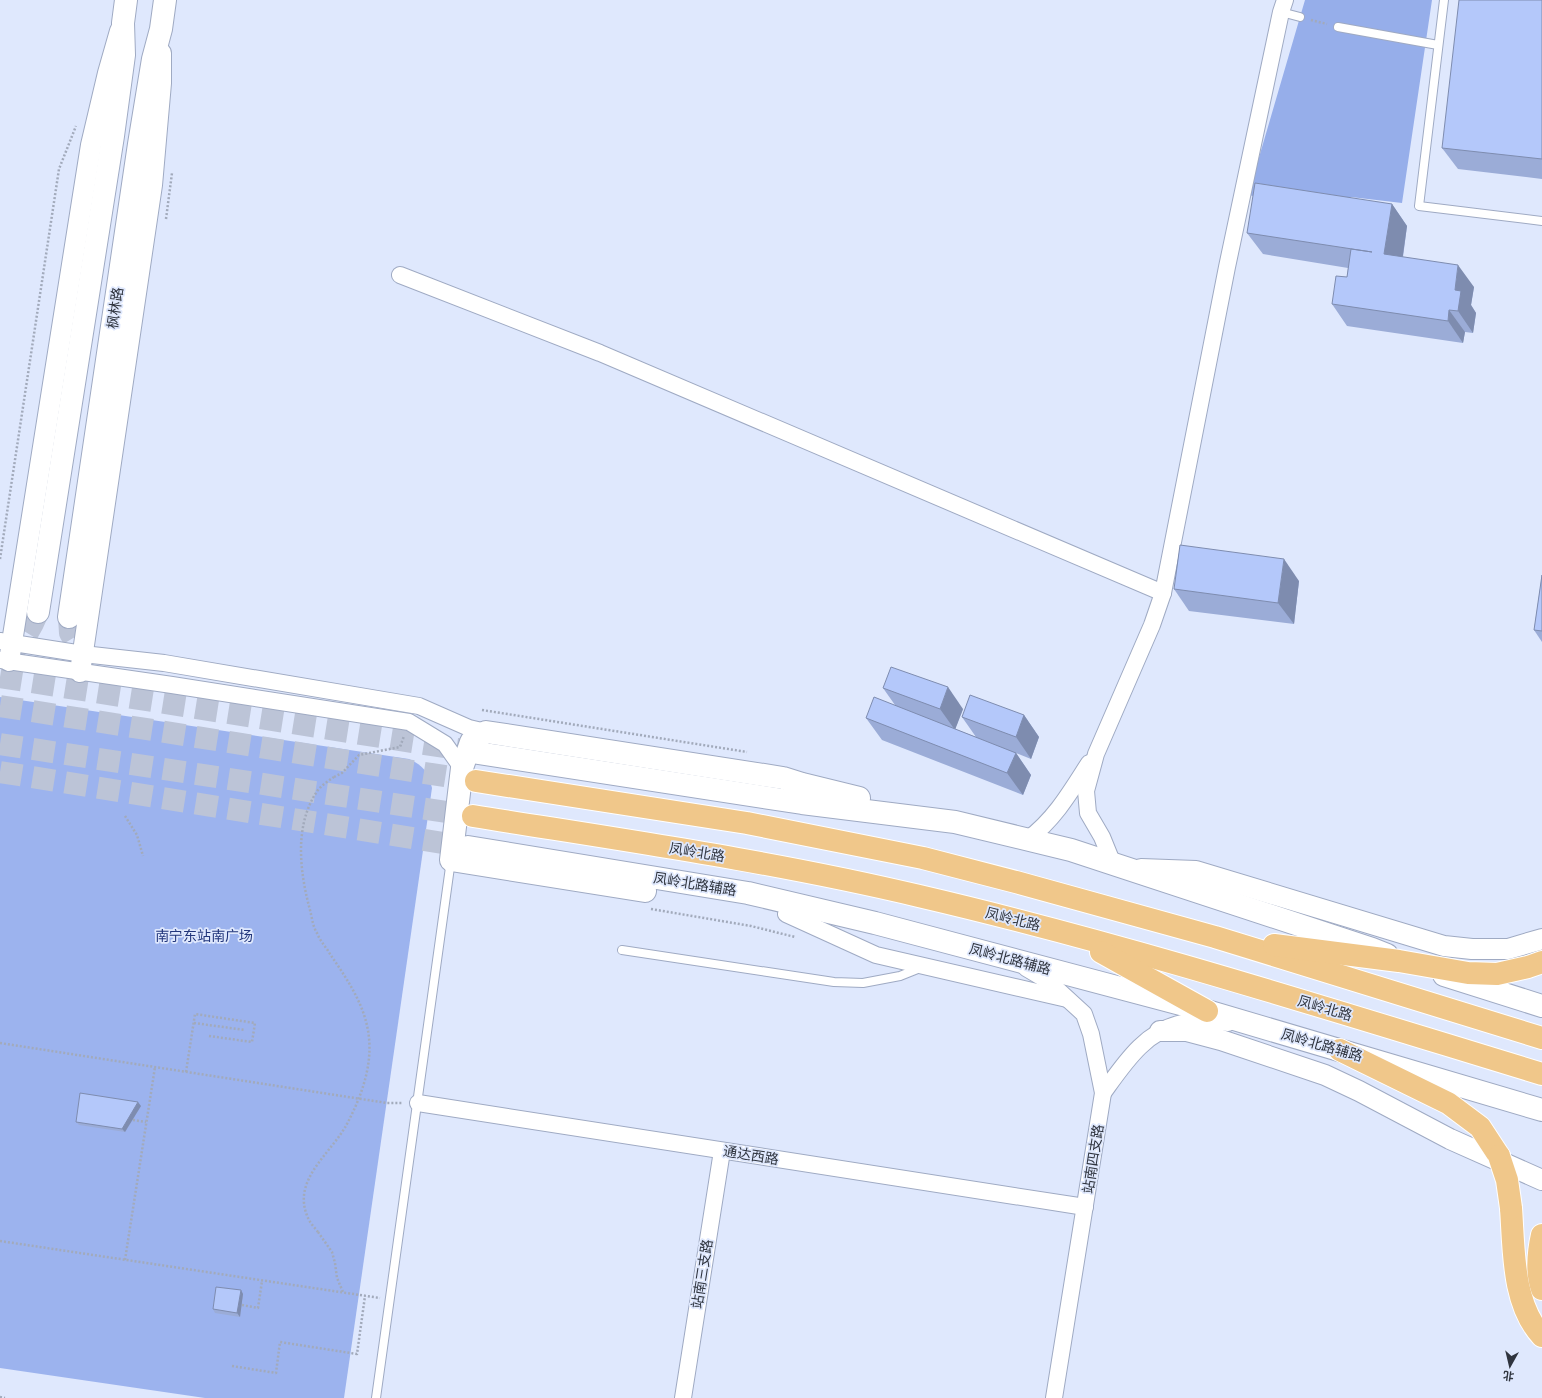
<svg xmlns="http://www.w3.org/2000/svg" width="1542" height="1398" viewBox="0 0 1542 1398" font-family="'PT Sans','Noto Sans SC',sans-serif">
  <rect width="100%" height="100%" fill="#dfe8fd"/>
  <path fill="#9cb3ee" d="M0,697L409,759C424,766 428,772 432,788L344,1398H205L0,1368Z"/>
  <path fill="#96aeea" d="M1305,0H1432L1402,203L1351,197L1349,214L1248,195Z"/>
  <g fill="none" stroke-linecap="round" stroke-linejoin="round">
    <g stroke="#bcc4d7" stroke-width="22" stroke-dasharray="22 11" stroke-linecap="butt">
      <path d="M69,617L70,633L90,667"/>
      <path d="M6,658C21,646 31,630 38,612"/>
      <path d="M0,677L463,750"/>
      <path d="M0,772L468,847"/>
    </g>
    <g stroke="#bcc4d7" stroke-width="22" stroke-dasharray="22 11" stroke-linecap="butt">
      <path d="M0,706L476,781"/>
      <path d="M0,744L473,816"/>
    </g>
    <g stroke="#9faac3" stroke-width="10">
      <g id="service">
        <path d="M1444,0L1419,206L1542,221"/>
        <path d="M1281,12L1300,17"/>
        <path d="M1338,27L1438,45"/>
        <path d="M622,950L834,982L863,983L900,976L920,968"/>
        <path d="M376,1398L451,860"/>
      </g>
    </g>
    <g stroke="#9faac3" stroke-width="18">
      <g id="minor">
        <path d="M400,275L600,353L1163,593"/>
        <path d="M0,641L83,654L164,663L419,706L469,728L486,732"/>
        <path d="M0,660L172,685L409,722L445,744L462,768"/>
        <path d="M1028,839C1055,819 1071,791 1089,763"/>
        <path d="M1113,864L1102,837L1088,813L1086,791L1096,754L1152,625L1163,593L1227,267L1281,12L1285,0"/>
        <path d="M786,914L876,955L1067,999"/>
        <path d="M1026,968L1048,981L1084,1014L1091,1034L1103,1093L1054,1398"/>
        <path d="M1103,1093C1124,1064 1145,1031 1182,1023C1195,1020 1214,1022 1228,1023"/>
        <path d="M418,1103L1085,1207"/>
        <path d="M683,1398L722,1151"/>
      </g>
    </g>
    <g stroke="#9faac3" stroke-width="22">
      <g id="tertiary">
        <path d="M9,661L91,145L108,73L120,31"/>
        <path d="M80,672L152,185L161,83V53"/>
        <path d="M1141,869L1196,871L1444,946L1472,949H1508L1542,939"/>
        <path d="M1160,1031H1187L1221,1040L1325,1075L1359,1091L1450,1139L1542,1180"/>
      </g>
    </g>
    <g stroke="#9faac3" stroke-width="24">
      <g id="secondary">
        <path d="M38,612L113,136L124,55L123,23L126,0"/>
        <path d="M69,617L139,144L153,59L161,29L165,0"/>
        <path d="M478,753L802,803L955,822L1071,850L1372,949L1387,955"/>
        <path d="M468,847L748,893L875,923L1207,1011L1542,1110"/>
        <path d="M645,891L451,860L462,768L471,742L486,732L783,778L802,784L859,798"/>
        <path d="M1444,975L1542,1006"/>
      </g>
    </g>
    <g stroke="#fff" stroke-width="24">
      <g id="trunk">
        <path d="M476,781L747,823L923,858L1016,882L1215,937L1542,1038"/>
        <path d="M473,816C622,840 772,861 919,896C1129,945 1335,1011 1542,1074"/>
        <path d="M1274,945L1399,961L1468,973L1497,974L1528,967L1542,962"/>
        <path d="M1101,952L1207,1011"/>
        <path d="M1340,1050L1448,1103L1480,1127L1499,1156"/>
        <path d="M1511,1208C1514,1249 1512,1304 1542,1336"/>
        <path d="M1542,1235C1538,1253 1536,1272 1542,1289"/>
      </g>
    </g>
    <g stroke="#a2aabb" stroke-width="2.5" stroke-dasharray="2 2" stroke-linecap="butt">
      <path d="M1311,20L1327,24"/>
      <path d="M166,219L172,173"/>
      <path d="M0,559L59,169L76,126"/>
      <path d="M482,710L747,752"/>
      <path d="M334,777L342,773L359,755L400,747L404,736"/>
      <path d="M125,816L137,835L143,856"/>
      <path d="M651,909L751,926L795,937"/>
      <path d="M194,1023L245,1030"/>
      <path d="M0,1043L387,1103H403"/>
      <path d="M186,1072L195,1014L255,1023L252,1042L209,1036"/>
      <path d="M133,1120L146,1122"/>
      <path d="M318,1232L332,1252L335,1263L337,1278L343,1292"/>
      <path d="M0,1241L380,1298"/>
      <path d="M125,1260L155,1067"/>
      <path d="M242,1305L258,1308L262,1281"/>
      <path d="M232,1366L276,1373L280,1342L357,1354L365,1296"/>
      <path d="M0,1397L5,1398"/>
    </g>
    <use href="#service" stroke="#fff" stroke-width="8"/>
    <use href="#minor" stroke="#fff" stroke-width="16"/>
    <use href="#tertiary" stroke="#fff" stroke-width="20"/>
    <use href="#secondary" stroke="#fff" stroke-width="22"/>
    <use href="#trunk" stroke="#f0c78a" stroke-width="22"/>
    <g stroke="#fff" stroke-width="24" stroke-linecap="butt">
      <path id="trunk-bridge" d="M1499,1156L1507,1180L1511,1208"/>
    </g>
    <path stroke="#a2aabb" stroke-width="2.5" stroke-dasharray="2 2" stroke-linecap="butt" d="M318,1232C315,1228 311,1224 309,1220C289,1180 332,1154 348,1122C361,1097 372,1067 369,1038C366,1006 347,979 330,954C326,947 320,941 317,933C313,927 312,918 310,910C300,873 294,827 316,793C320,786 328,781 334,777"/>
    <use href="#trunk-bridge" stroke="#f0c78a" stroke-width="22"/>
  </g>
  <g fill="#9bacd7">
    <path d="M1542,0V179L1458,169L1442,148Z"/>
    <path d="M1392,204L1407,226L1403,257L1474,287L1471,305L1476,313L1473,333L1465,332L1463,343L1347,326L1332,304L1347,277L1348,268L1263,254L1247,233Z"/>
    <path d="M1542,575V642L1534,630Z"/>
    <path d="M1299,581L1294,624L1189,611L1174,589Z"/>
    <path d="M883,688L963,709L955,729L976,737L962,717L1024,715L1039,737L1031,759L1016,753L1031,775L1023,795L882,740L866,718L895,705Z"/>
    <path d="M141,1106L125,1132L79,1125L76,1122Z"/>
    <path d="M241,1290L243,1294L240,1317L215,1313L213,1309Z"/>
  </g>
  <g fill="#7e8caf">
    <path d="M1392,204L1407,226L1400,276L1384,254Z"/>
    <path d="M1458,265L1474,287L1471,305L1476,313L1473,333L1458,311L1455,290Z"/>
    <path d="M1449,310L1465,332L1463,343L1448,321Z"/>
    <path d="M1284,559L1299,581L1294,624L1278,603Z"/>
    <path d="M948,687L963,709L955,730L940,709Z"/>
    <path d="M1024,715L1039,737L1031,759L1016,737Z"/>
    <path d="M1016,753L1031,775L1023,795L1007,773Z"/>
    <path d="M138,1102L141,1106L125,1132L122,1129Z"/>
    <path d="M241,1290L243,1294L240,1317L237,1313Z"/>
  </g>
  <g fill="#b4c8fa" stroke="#7e8caf">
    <path d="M1459,0H1542V159L1442,148Z"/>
    <path d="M1255,183L1392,204L1384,254L1458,265L1455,290L1461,291L1458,311L1449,310L1448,321L1332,304L1336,276L1347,277L1351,249L1372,252L1247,233Z"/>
    <path d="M1180,545L1284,559L1278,603L1174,589Z"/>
    <path d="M1542,575V631L1534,630Z"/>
    <path d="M891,667L948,687L940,709L883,688Z"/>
    <path d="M970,695L1024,715L1016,737L962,717Z"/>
    <path d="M874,697L1016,753L1007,773L866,718Z"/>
    <path d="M80,1093L138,1102L122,1129L76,1122Z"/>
    <path d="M216,1287L241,1290L237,1313L213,1309Z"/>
  </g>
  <g text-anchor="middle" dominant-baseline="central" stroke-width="3.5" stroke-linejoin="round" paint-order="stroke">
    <g font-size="14" fill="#2f343e" stroke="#dfe8fd">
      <text transform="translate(115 308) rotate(-82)">枫林路</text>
      <text transform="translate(697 852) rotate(9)">凤岭北路</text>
      <text transform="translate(695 884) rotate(9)">凤岭北路辅路</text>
      <text transform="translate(1013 919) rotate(14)">凤岭北路</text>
      <text transform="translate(1010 959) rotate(15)">凤岭北路辅路</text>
      <text transform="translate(1325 1008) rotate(16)">凤岭北路</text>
      <text transform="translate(1322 1045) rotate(16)">凤岭北路辅路</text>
      <text transform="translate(751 1155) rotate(9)">通达西路</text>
      <text transform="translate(1093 1159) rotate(-81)">站南四支路</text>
      <text transform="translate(702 1274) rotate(-81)">站南三支路</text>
    </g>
    <g font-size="14" fill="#21357b" stroke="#dfe8fd">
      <text x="204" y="936">南宁东站南广场</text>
    </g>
  </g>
  <g transform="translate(1510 1366) rotate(188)" stroke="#dfe8fd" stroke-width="3" paint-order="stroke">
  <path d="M0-3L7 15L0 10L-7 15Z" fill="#2f343e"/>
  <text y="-6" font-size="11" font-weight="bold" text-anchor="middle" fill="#2f343e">北</text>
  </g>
</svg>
